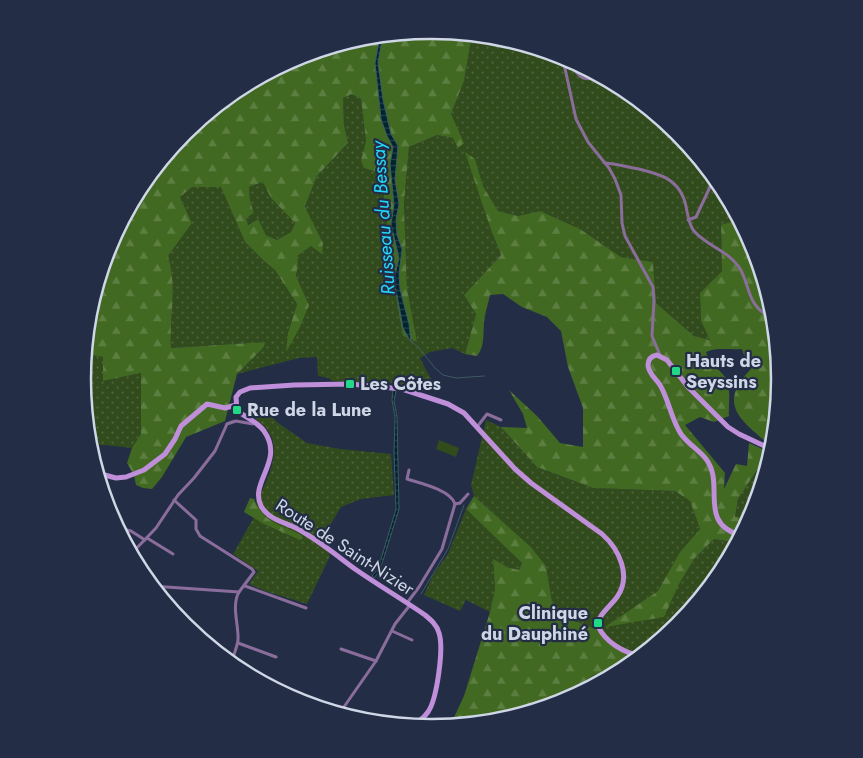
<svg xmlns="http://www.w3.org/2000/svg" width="863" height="758" viewBox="0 0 863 758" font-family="Jost,sans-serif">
  <defs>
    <pattern id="grass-dots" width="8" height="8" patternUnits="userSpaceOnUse" patternTransform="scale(1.25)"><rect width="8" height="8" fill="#314b1c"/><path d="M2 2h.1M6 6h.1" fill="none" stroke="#4e643d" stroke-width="1.8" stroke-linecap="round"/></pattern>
    <pattern id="forest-firs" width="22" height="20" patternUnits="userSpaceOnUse" patternTransform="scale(1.25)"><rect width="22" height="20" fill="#426921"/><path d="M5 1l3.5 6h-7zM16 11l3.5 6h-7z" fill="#5c7e41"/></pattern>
    <pattern id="water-rules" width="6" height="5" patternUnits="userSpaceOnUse" patternTransform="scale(1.25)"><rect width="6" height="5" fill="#00242d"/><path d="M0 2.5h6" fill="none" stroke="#24434b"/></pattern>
  </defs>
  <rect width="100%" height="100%" fill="#232e46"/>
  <g fill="url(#grass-dots)">
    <path d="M472,34L500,37L565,57L626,89L678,132L722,185L740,219L721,226L722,271L700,293L701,321L711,341L694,336L656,303L653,262L621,257L580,229L540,211L518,216L498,211L483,186L475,159L490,227L501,255L464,295L476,314L465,354L452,348L430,352L420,358L435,387L426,390L390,383L332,381L329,378L318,376L317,357L299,358L237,374L263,348L264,342L171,348C169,316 178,289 168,256L192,223L180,197L192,187L221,186L245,242L264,261L275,270L297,304L288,333L309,305L296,276L298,264L296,256L311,246L323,243L305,208L317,176L348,143L344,125L343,98L352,94L361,99L366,141L361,160L381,172C388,227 392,282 403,336L417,342L407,288L404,203L409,147L437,135L453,138L451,114L464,81Z"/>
    <path d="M264,182L271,198L295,222L291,232L277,240L266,235L258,219L247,225L246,218L254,213L250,200L249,187Z"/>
    <path d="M85,354L104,357L103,381L141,373V434L132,448L105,445H89L83,379Z"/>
    <path d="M255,403L281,425L307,443L340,449L391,454L394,495L361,499L341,507L323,537L330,556L307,604L265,591L249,584L258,571L233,554L253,519L260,512L256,502C267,482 284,449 266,428C261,423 254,418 248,413Z"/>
    <path d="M486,420L501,427L537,467L593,488L675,491L690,501L700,529L680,552L658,592L606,627L678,586L694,559L714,539L738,543L722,573L678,626L637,660L627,656L601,631L554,613L546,566L531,547L474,496L471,485Z"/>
    <path d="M774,446L754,513L750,519L735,518L738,499L741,494Z"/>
    <path d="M466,509L522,563L519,570L507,567L493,560L495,589L490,612L466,600L460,611L424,595L433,575L448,554Z"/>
    <path d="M596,674L609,678L571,698C577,687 585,679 596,674Z"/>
  </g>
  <g fill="url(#forest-firs)" fill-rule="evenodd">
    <path d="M432,30L472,34L464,81L451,114L464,143L458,148L453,138L437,135L409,147L404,203L407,288L417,342L403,336C392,282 388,227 381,173L364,168L361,160L366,141L361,99L352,94L343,98L344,125L348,143L317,176L305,207L323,243L322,254L311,246L297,256L298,264L296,276L309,305L299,329L286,352L288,333L297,304L275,270L264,261L245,242L221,187H192L180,197L192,223L168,256C178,289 169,316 171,348L265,342L263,348L237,374L225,421L186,437L162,477L152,489L143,488L136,485L134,475L127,463L132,448L141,434V373L103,381V357L85,354L89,311L109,245L141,185L185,132L238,89L298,56L364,37ZM263,182L271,198L295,223L291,232L277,240L266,235L258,219L248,225L246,218L254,213L250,200L249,187Z"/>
    <path d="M465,152L475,159L483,186L498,211L518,216L540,211L580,229L621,257L653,262L656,303L694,336L710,340L701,321L700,293L722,271L721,225L740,219L754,246L772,306L769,312L774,315L780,379L774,446L772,447C745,423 714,406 751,369L748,367L742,349C730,350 716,347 706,352C710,366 718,367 725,377C732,388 728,404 729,416L714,422L700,417L685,425L725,473L724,489L736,464L747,466L749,443L769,452L738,499L735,517L750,519L738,543L714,539L694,559L678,586L664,617L605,627L658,591L680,552L700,529L690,501L675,491L593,488L537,467L501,427L527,428L523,414L509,390L537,416L560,443L583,447V408L568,367L561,331L547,317L522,307L503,294L490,295C488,304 485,313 484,322C483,334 485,346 477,356L465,354L476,314L464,295L501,255L490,227Z"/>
    <path d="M474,496L531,547L546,566L554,613L601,631L627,656L637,660L625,669L609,678L596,674C579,682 577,695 565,702L499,721L450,726L464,696L490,612L495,589L493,559L507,567L519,570L522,563L466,509Z"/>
    <path d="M250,498L254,499C264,524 279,523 301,535L303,538L300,540L262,523L244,512Z"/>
  </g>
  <path fill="#314b1c" d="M439,440L459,448L456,457L436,449Z"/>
  <g fill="url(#water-rules)" stroke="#3e5a65">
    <path d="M377,35L380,38L383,35L378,62L383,100L391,134L398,146L395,180L399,204L396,219L397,235L402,249L399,274L400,289L409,324L411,342L403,328L394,279L399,258L391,224L394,205L390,164L393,147L387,136L381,119L375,63L379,41L375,36Z"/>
    <path d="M393,390L396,391L394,401L397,417L399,509L380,570L374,578L372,576L378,569L396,509L394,453L395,417L392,400Z"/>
  </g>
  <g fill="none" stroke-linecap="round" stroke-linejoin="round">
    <g stroke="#3e5a65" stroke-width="1">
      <path d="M410,340L419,348L435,368L443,375L456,378L484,376"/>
      <path d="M225,424L233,420"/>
      <path d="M421,594L448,549L464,505"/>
    </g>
    <g stroke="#8b6d9b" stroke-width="3">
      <path d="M601,76C572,86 581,65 564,64L576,119L588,142L609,168L615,179L621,195L622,223L625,236L653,287L654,301L652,336L660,355"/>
      <path d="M605,163C617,164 628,167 639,169C659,174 676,178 684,199C688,210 687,222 694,231C707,246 728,251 739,267C749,282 747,302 764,313C767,315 771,315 774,316"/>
      <path d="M688,220L696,217L710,187L711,180V176L700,159"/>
      <path d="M477,427L487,414L501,420"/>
      <path d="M409,470L407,479C420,483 451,490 455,504"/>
      <path d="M118,528L131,531L145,540"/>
      <path d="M147,538L173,554"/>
      <path d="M131,554L156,528L178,495L194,478L215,451L227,424L236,421L253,424L255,422"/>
      <path d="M152,586L239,592L254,572L252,569L200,536L196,529V520L174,500"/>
      <path d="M245,586L306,608"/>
      <path d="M407,603L419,587L442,549L455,504L460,503L468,494"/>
      <path d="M392,631L412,640"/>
      <path d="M197,635L206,638L205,643"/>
      <path d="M238,643L276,657"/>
      <path d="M341,649L376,661"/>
      <path d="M231,664C233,656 237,648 238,640C239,625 231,606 239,592"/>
      <path d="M339,714L376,661L395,624L410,605"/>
    </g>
    <g stroke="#bf8fd9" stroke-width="5">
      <path d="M97,473L116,478L126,477L144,470L165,454L175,439L181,426L207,404L225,408L236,405"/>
      <path d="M742,536C696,523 726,485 706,459C699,450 688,444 681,434C671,419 669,400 660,385C656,379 648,373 648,365C648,359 652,356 657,355L667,360L688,387L728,427L739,434L773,450"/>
      <path d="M410,726C417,723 423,719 428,712C437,699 444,648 439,633C437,625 431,620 425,615C402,599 378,585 355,569C336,555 317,539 296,528C284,522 268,519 261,506C249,482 285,461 264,431C257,421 245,418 237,410L236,397L240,392L250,388L294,385L350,384L402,389L448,404L464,413L515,469L531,483L602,534C619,549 632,576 617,597C610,607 598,614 598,626C605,642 624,653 641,656"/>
    </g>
  </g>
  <g fill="#22d887" stroke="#232e46" stroke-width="2">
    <rect x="671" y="366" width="10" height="10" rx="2.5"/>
    <rect x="345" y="379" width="10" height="10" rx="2.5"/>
    <rect x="232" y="405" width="10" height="10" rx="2.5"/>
    <rect x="593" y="618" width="10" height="10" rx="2.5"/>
  </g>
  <g text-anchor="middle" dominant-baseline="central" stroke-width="4.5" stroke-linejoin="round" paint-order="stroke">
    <g font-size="18" font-weight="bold" fill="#cfd7e7" stroke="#232e46" text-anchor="start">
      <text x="686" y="361">Hauts de<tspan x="686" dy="21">Seyssins</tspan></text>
      <text x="360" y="384">Les Côtes</text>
      <text x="247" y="410">Rue de la Lune</text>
      <text x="588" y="613" text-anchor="end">Clinique<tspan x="588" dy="21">du Dauphiné</tspan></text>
    </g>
    <g font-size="18" fill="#cfd7e7" stroke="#232e46">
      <text transform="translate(345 547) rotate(33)">Route de Saint-Nizier</text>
    </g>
    <g font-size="19" font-style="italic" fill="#22d8fc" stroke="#232e46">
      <text transform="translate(383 218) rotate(-94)">Ruisseau du Bessay</text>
    </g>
  </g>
  <path d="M0 0H863V758H0ZM91 379a340 340 0 1 1 680 0a340 340 0 1 1-680 0Z" fill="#232e46" fill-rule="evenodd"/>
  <path fill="none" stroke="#cfd7e7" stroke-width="2.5" d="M91 379a340 340 0 1 1 680 0a340 340 0 1 1-680 0Z"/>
</svg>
